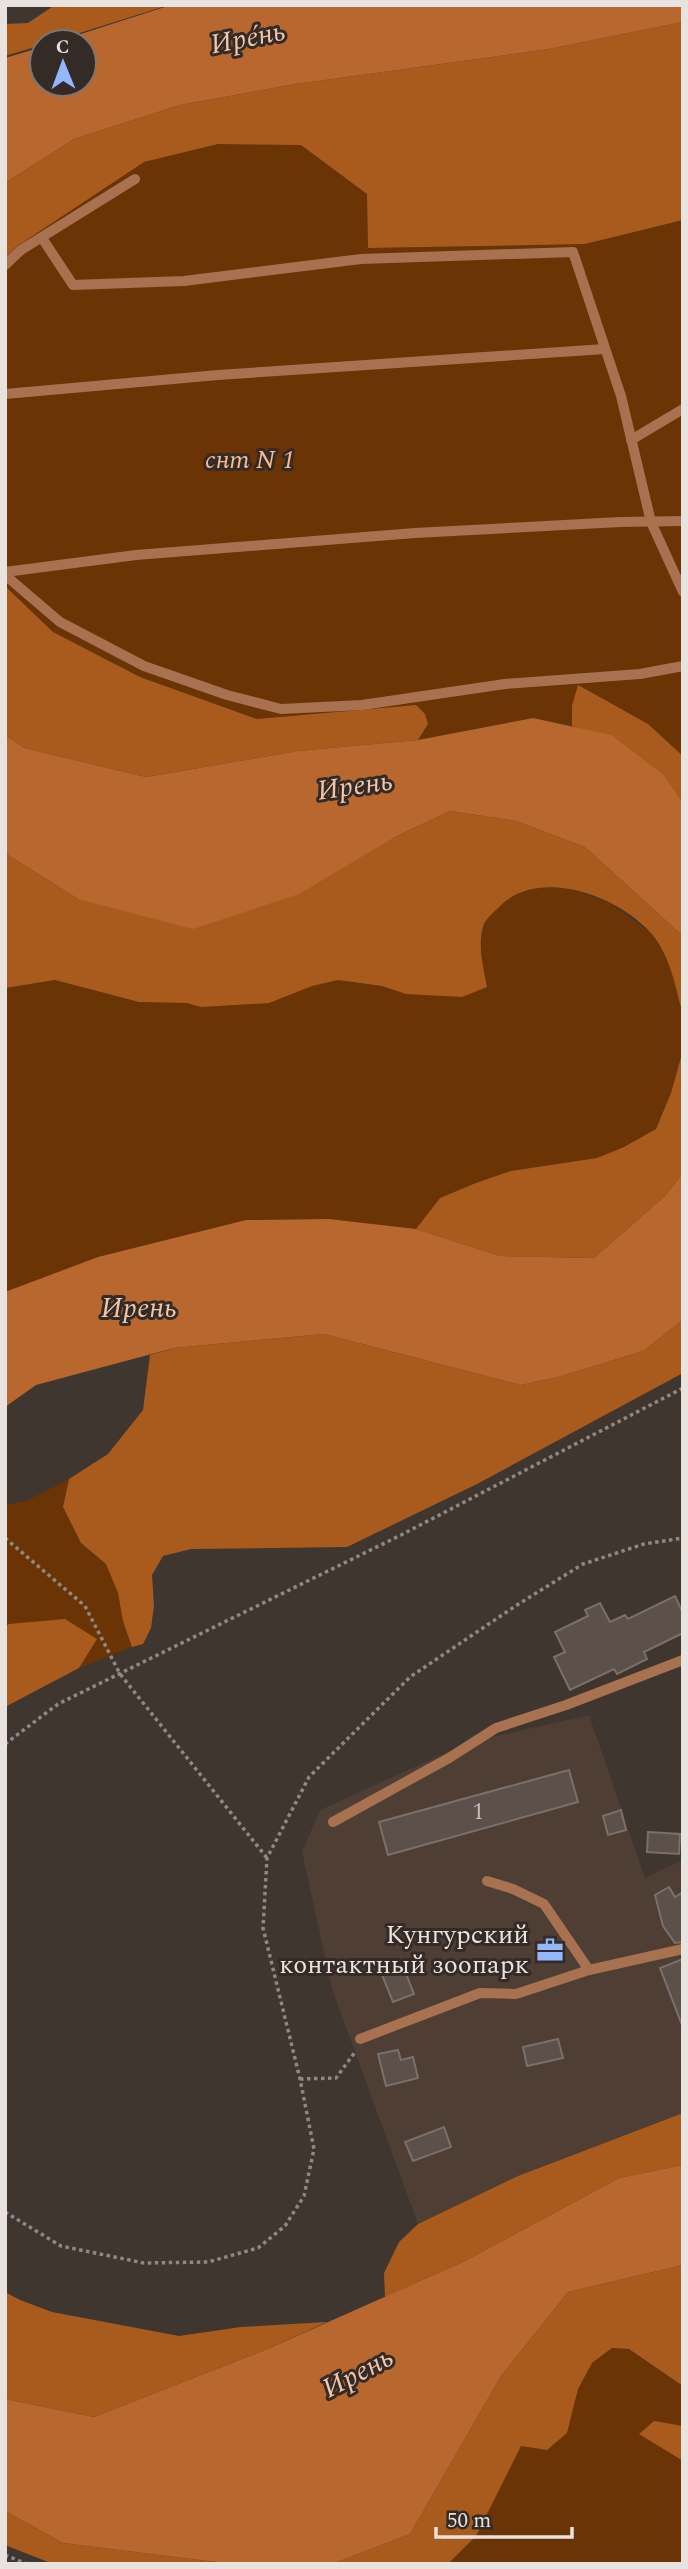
<svg xmlns="http://www.w3.org/2000/svg" width="688" height="2569" viewBox="0 0 688 2569" font-family="Spectral,serif">
  <rect width="100%" height="100%" fill="#3f3630"/>
  <path fill="#4e3e34" d="M589,1715L645,1878L683,1860V2113L518,2176L418,2224L332,1989L302,1852L320,1810L470,1742Z"/>
  <g fill="#6b3405">
    <path d="M218,144H301L367,194L368,248L585,244L683,220V756L648,724L572,706V726L533,718L418,740L428,724L416,705L257,719L140,677L53,632L5,586V258L16,247L144,162Z"/>
    <path d="M533,887L573,889L610,903L650,932L669,960L683,1015V1050L671,1093L656,1129L624,1147L597,1158L511,1171L440,1198L416,1229L329,1219L246,1220L98,1257L5,1292V988L55,980L139,1002L187,1003L201,1007L338,980L382,986L406,994L482,962C477,918 494,902 533,887Z"/>
    <path d="M69,1479L63,1507L81,1543L106,1564L118,1593L123,1621L132,1647L79,1668L96,1639L5,1627V1505L26,1501Z"/>
    <path d="M612,2348L629,2349L683,2386V2426L654,2421L639,2434L683,2461V2564H448L476,2536L521,2446L547,2450L567,2433L578,2389L592,2363Z"/>
  </g>
  <g fill="#a95b1e">
    <path d="M55,5H169L51,42H42V45L5,56V24L28,23Z"/>
    <path d="M683,22V220L585,244L368,248L367,194L301,145L218,144L144,162L16,247L5,258V183L74,139L180,105L296,84L549,49Z"/>
    <path d="M5,586L53,632L140,677L257,719L416,705L425,714L428,724L418,740L298,751L146,777L24,748L5,735Z"/>
    <path d="M578,685L648,724L683,756V803L665,776L572,726V706Z"/>
    <path d="M450,811L516,821L585,847L683,936V1015C675,986 671,956 650,932C616,895 537,866 498,908C493,913 487,918 484,924C477,944 483,966 487,987L462,997L406,994L382,986L338,980L312,986L269,1003L201,1007L187,1003L139,1002L55,980L5,988V853L78,899L393,838Z"/>
    <path d="M683,1050V1173L665,1196L594,1258L500,1256L416,1229L440,1198L476,1183L511,1171L597,1158L624,1147L656,1129L671,1093Z"/>
    <path d="M683,1320V1373L477,1484L347,1547L191,1549L163,1556L152,1575L154,1606L151,1628L143,1644L132,1647L123,1621L118,1593L106,1564L81,1543L63,1507L69,1479L108,1454L143,1410L150,1355L174,1348L324,1334L521,1385L562,1376L643,1351Z"/>
    <path d="M65,1619L97,1639L79,1668L5,1707V1627L9,1624Z"/>
    <path d="M683,2113V2165L619,2178L463,2262L385,2297L384,2273L399,2242L418,2224L518,2176Z"/>
    <path d="M683,2265V2386L629,2349L612,2348L592,2363L578,2389L567,2433L547,2450L521,2446L476,2536L448,2564H332L410,2534L501,2376L568,2292Z"/>
    <path d="M5,2292L20,2300L52,2312L179,2336L241,2327L327,2322L270,2348L94,2417L5,2399Z"/>
    <path d="M654,2421L683,2426V2461L639,2434Z"/>
    <path d="M5,2511L63,2543L232,2564H53L5,2545Z"/>
  </g>
  <g fill="#b8682f">
    <path d="M171,5H683V22L549,49L296,84L180,105L74,139L5,183V58L42,47V84H84V42H56Z"/>
    <path d="M533,718L611,735L665,776L683,803V936L585,847L516,821L450,811L393,838L299,894L193,929L78,899L5,853V735L24,748L146,777L298,751L418,740Z"/>
    <path d="M683,1173V1320L643,1351L562,1376L521,1385L324,1334L174,1348L36,1385L5,1407V1292L98,1257L246,1220L329,1219L416,1229L500,1256L594,1258L665,1196Z"/>
    <path d="M683,2165V2265L568,2292L501,2376L410,2534L332,2564H232L63,2543L5,2511V2399L94,2417L270,2348L463,2262L619,2178Z"/>
  </g>
  <g fill="#5b514a" stroke="#7a6f69" stroke-width="2">
    <path d="M675,1596L683,1613V1633L644,1652L647,1659L617,1674L614,1669L570,1690L554,1657L565,1652L555,1632L588,1616L585,1610L600,1603L610,1622L625,1615L628,1619Z"/>
    <path d="M569,1770L578,1802L388,1855L379,1822Z"/>
    <path d="M621,1810L626,1830L608,1835L603,1816Z"/>
    <path d="M648,1832L680,1834L679,1854L647,1852Z"/>
    <path d="M669,1887L675,1897L683,1892V1942L675,1943L663,1926L655,1895Z"/>
    <path d="M683,1959V2025H682L660,1968Z"/>
    <path d="M403,1966L414,1994L393,2002L382,1975Z"/>
    <path d="M558,2039L563,2058L527,2066L523,2047Z"/>
    <path d="M398,2050L401,2060L413,2057L418,2078L386,2086L378,2054Z"/>
    <path d="M444,2127L451,2147L413,2161L405,2142Z"/>
  </g>
  <g fill="none" stroke-linecap="round" stroke-linejoin="round">
    <g stroke="#908883" stroke-width="3.5" stroke-dasharray="3.5 3.5" stroke-linecap="butt">
      <path d="M5,1538L85,1606L120,1674L267,1858"/>
      <path d="M5,1744L58,1704L401,1535L683,1388"/>
      <path d="M300,2079L336,2078L355,2052"/>
      <path d="M5,2212L61,2246L144,2263L208,2262L258,2248L285,2226L304,2196L314,2149L300,2079L263,1928L267,1858L309,1777L410,1677L517,1605L583,1564L644,1544L683,1538"/>
      <path d="M5,2555L27,2564"/>
    </g>
    <g stroke="#a87250" stroke-width="10">
      <path d="M42,238L73,285L184,281L361,259L573,252L621,396L651,522L683,592"/>
      <path d="M5,265L21,250L135,179"/>
      <path d="M5,394L218,375L605,349"/>
      <path d="M631,440L683,409"/>
      <path d="M5,572L136,555L415,533L620,522L683,521"/>
      <path d="M5,575L60,622L144,666L227,695L281,709L362,705L505,684L640,674L683,666"/>
      <path d="M333,1822L449,1758L496,1728L566,1705L683,1660"/>
      <path d="M487,1881L513,1889L544,1904L589,1970"/>
      <path d="M360,2039L480,1993L516,1994L589,1970L683,1949"/>
    </g>
  </g>
  <defs>
    <g id="office-bare" transform="scale(2.1)"><path d="M-6-3h4V-5.5h4V-3h4V5H-6ZM-1-4.5V-3h2v-1.5ZM-6 0V1H6V0Z" fill="#93b7fd" stroke="#352b26" stroke-width="2.5" paint-order="stroke"/></g>
  </defs>
  <g fill-rule="evenodd">
    <use href="#office-bare" x="550" y="1950"/>
  </g>
  <g text-anchor="middle" dominant-baseline="central" stroke-width="6" stroke-linejoin="round" paint-order="stroke">
    <g font-size="23" fill="#c6beba">
      <text x="478" y="1812">1</text>
    </g>
    <g font-size="26" font-style="italic" fill="#f9b990" stroke="#352b26">
      <text x="250" y="460">снт N 1</text>
    </g>
    <g font-size="26" fill="#e9e3df" stroke="#352b26" text-anchor="end">
      <text x="529" y="1935">Кунгурский<tspan x="529" dy="30">контактный зоопарк</tspan></text>
    </g>
    <g font-size="28" font-style="italic" fill="#f1c5aa" stroke="#352b26">
      <text transform="translate(248 38) rotate(-11)">Ире́нь</text>
      <text transform="translate(355 786) rotate(-8)">Ирень</text>
      <text x="139" y="1308">Ирень</text>
      <text transform="translate(358 2373) rotate(-28)">Ирень</text>
    </g>
  </g>
  <rect width="688" height="2569" fill="none" stroke="#e9e3df" stroke-width="14"/>
  <g transform="translate(63 63) rotate(359)"><circle r="33" fill="#352b26" stroke="#7d7570" stroke-width="2"/>
  <path d="M0-5L12 26L0 18L-12 26Z" fill="#93b7fd"/>
  <text y="-10" font-size="19" font-weight="bold" text-anchor="middle" fill="#e9e3df">С</text>
  </g>
  <path d="M436 2527v10h136v-10" fill="none" stroke="#e9e3df" stroke-width="3.5"/>
  <text x="447" y="2527" font-size="21" fill="#e9e3df" stroke="#352b26" stroke-width="5" paint-order="stroke">50 m</text>
</svg>
